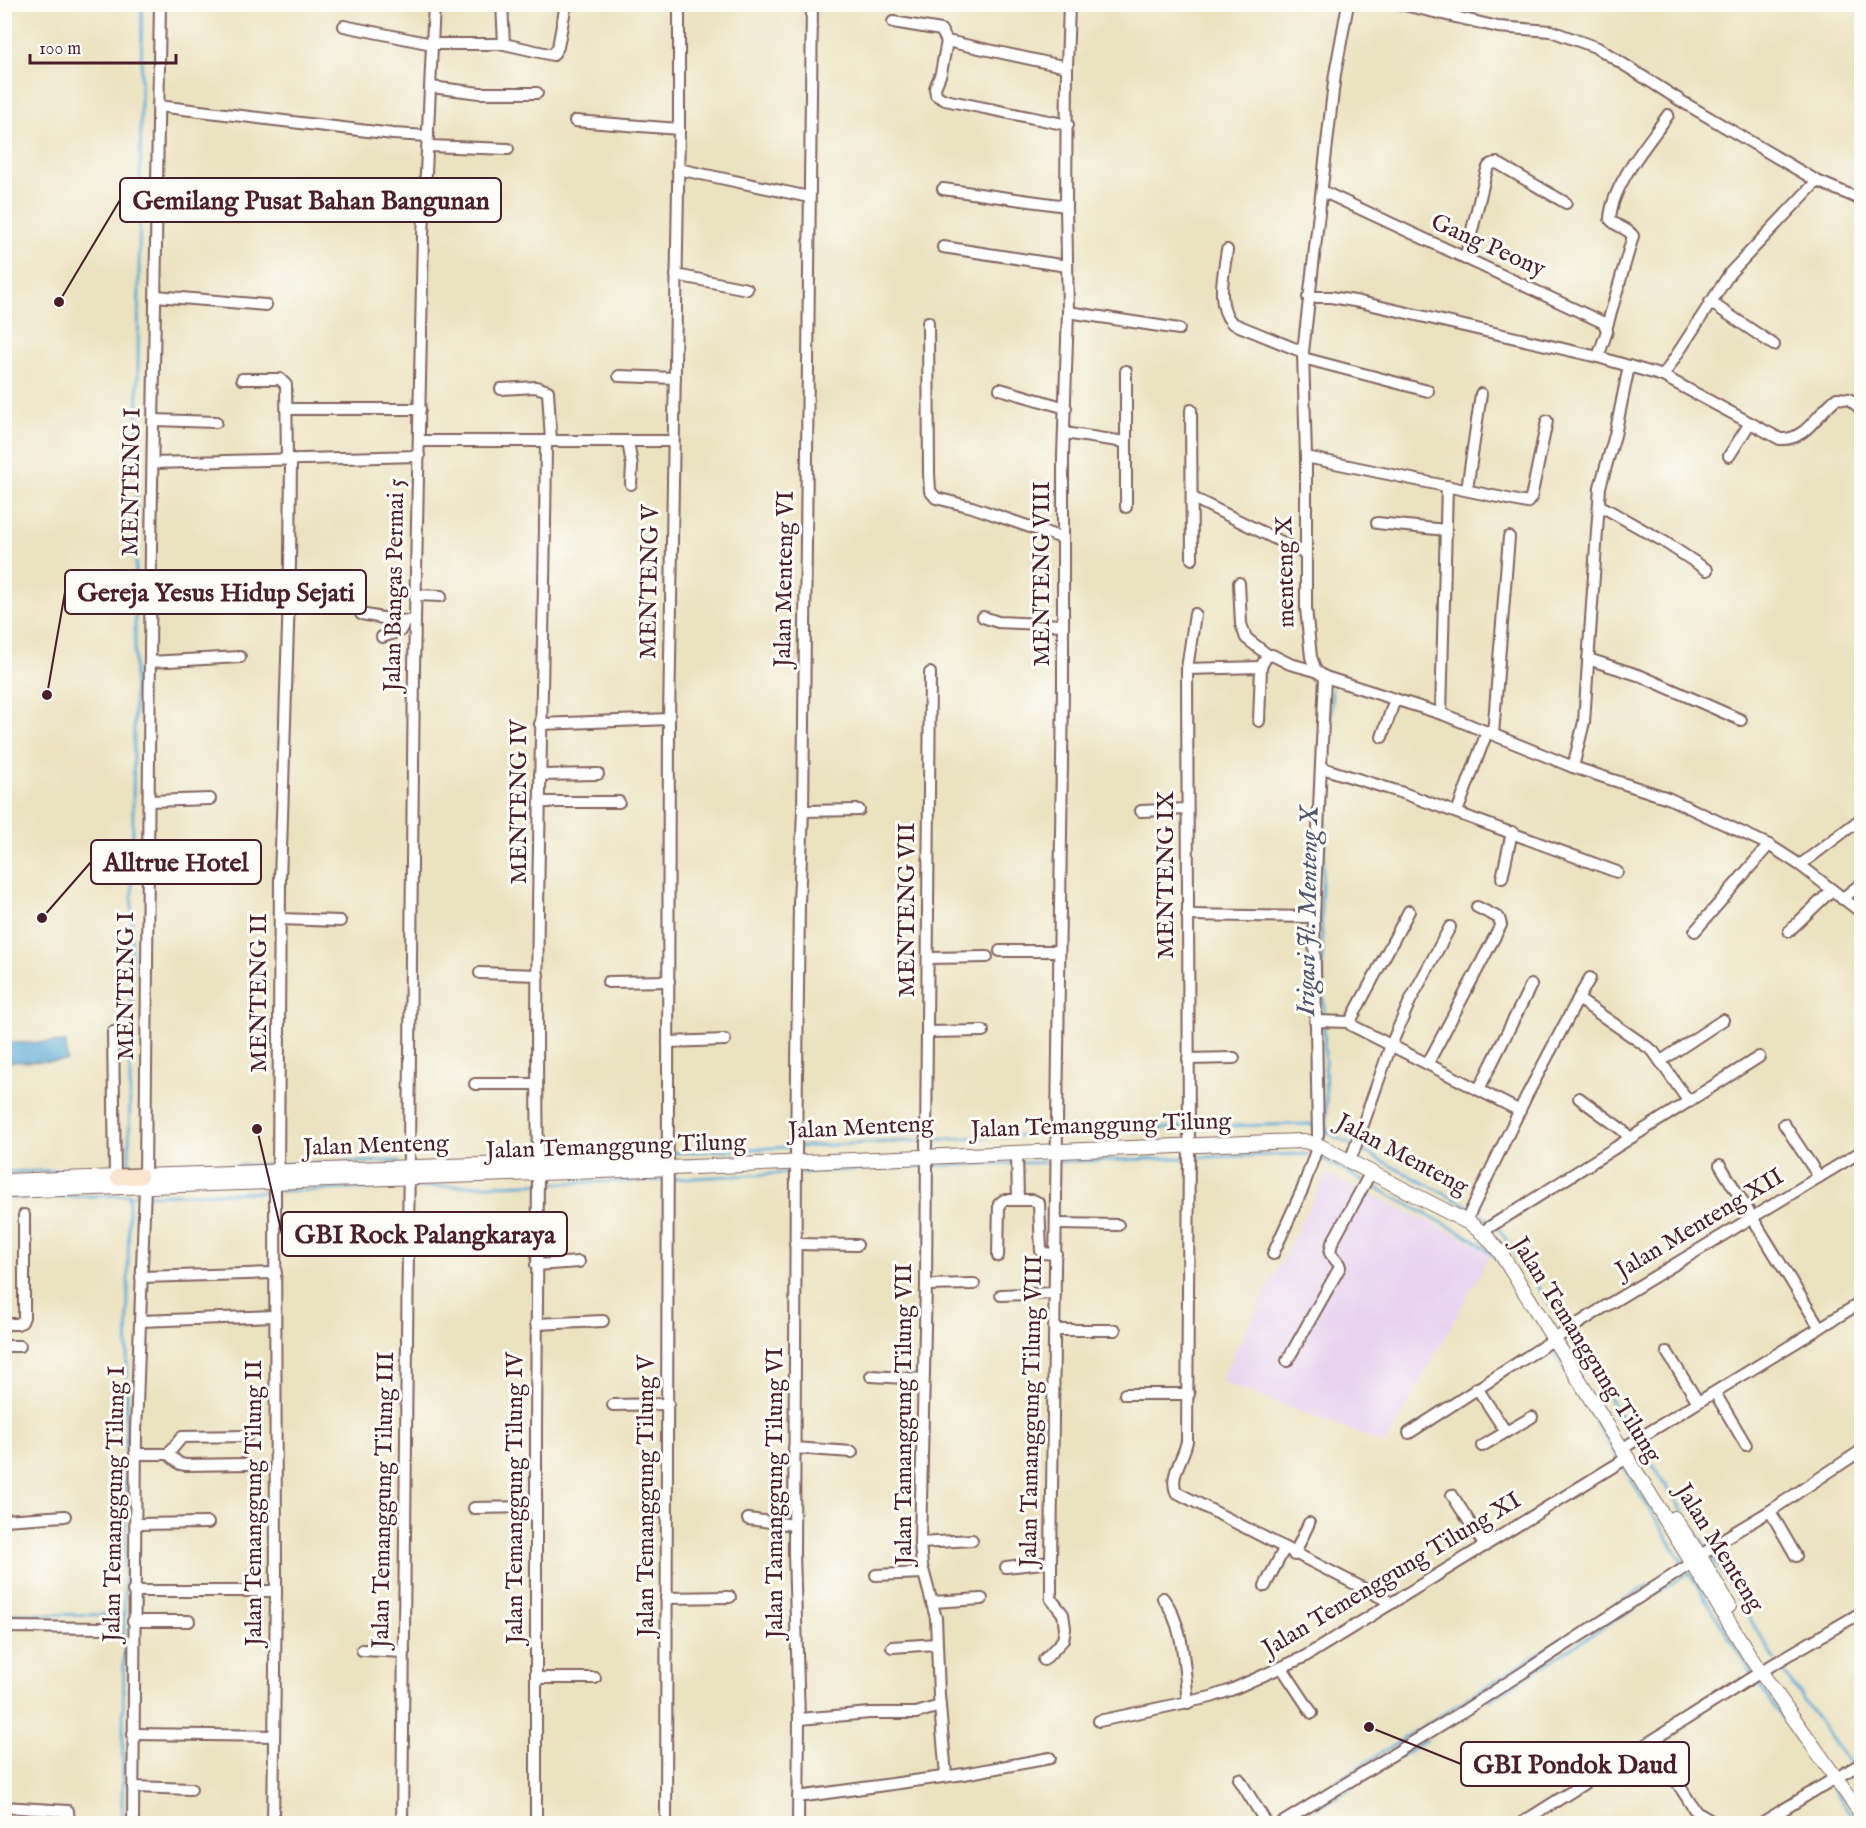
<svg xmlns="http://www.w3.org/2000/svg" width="1866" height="1828" viewBox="0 0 1866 1828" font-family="'IM FELL English',serif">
  <rect width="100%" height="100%" fill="#fdfcf7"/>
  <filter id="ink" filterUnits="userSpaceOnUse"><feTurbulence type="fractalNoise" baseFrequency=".0167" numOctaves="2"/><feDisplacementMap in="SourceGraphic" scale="12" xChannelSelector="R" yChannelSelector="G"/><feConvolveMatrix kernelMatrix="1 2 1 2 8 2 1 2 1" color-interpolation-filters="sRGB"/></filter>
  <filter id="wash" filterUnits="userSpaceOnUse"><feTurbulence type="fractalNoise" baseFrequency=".008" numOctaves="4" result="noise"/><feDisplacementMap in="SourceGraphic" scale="24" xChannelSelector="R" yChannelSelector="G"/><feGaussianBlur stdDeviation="1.35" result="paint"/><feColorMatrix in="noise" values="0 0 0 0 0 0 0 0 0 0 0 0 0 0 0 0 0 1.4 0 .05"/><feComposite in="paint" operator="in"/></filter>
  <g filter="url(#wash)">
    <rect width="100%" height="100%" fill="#ebe2c0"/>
    <path fill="#e7d2ef" d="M1326,1174L1474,1243L1490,1255L1386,1444L1220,1381Z"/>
    <path fill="#59a8d3" stroke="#52647f" stroke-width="1.5" d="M66,1042L67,1061L5,1062V1043Z"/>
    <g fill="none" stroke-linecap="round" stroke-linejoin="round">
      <g stroke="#59a8d3" stroke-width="3">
        <path d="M1324,1017L1321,906L1332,689"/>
        <path d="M1324,1024L1327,1133"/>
        <path d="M1322,1129L1353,1146"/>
        <path d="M1359,1149L1470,1207"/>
        <path d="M670,1153L1189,1127L1311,1124L1316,1126"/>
        <path d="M148,1168L399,1161"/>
        <path d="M118,1169L141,1168"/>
        <path d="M129,1170L142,4"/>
        <path d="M4,1172L111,1169"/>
        <path d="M672,1179L927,1166L1301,1154L1315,1155L1363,1181"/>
        <path d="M1369,1184L1475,1240L1495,1257"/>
        <path d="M279,1191L665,1180"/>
        <path d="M9,1198L272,1192"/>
        <path d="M1475,1210L1492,1222"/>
        <path d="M1497,1226L1565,1328"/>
        <path d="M1569,1334L1634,1437"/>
        <path d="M1551,1346L1618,1459"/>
        <path d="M1638,1442L1706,1548"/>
        <path d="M1622,1465L1764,1693L1858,1824"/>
        <path d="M1710,1553L1775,1660"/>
        <path d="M4,1614L125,1615"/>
        <path d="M1779,1666L1862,1781"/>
        <path d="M1490,1700L1688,1573"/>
        <path d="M1270,1823L1648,1585"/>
        <path d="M122,1824L129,1194"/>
        <path d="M1294,1824L1426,1740"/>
      </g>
    </g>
  </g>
  <g filter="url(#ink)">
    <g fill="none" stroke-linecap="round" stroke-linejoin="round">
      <g stroke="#82635f" stroke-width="14">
        <g id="minor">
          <path d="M502,4L504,44"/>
          <path d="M1400,4L1498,27L1551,31L1598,48L1681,101L1817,181"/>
          <path d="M893,22L941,30L947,41L956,43L1067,67"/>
          <path d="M344,26L432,44H504L553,55L558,47L566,4"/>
          <path d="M947,41L941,73L935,88L936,95L945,100L1068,125"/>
          <path d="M431,87L480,93H537"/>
          <path d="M158,106L393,134L428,136"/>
          <path d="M575,121L679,129"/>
          <path d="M428,146L508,149"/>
          <path d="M678,169L809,197"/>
          <path d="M943,189L1066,206"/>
          <path d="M1322,191L1604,323L1607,331L1598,357"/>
          <path d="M943,247L1067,266"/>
          <path d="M1227,250C1224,272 1215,305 1232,323L1303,352"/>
          <path d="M1465,259L1485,177C1487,169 1488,163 1497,163L1566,203"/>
          <path d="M676,275L747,289"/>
          <path d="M156,296L266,305"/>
          <path d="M1308,297H1331L1360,302L1598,357L1663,376L1730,273L1817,181L1862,200"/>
          <path d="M1710,302L1774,345"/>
          <path d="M1068,312L1179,329"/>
          <path d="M928,322L929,474L930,491L936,498L972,507L1062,538"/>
          <path d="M1607,326L1633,236C1628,228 1616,227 1610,219C1612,184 1648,144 1668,115"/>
          <path d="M1303,358L1428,391"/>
          <path d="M619,376L675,378"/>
          <path d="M1663,376L1780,439C1806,441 1818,412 1837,398L1849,399L1862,410"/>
          <path d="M242,379H280L286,385L287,459"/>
          <path d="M501,389L536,387L548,391L551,441"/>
          <path d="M1000,389L1066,408"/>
          <path d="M287,409H420"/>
          <path d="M1191,410L1192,559"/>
          <path d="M154,420L216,422"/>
          <path d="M1064,433L1125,442"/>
          <path d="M419,441H673"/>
          <path d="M628,441L632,466L631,484"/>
          <path d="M1729,456L1750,423"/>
          <path d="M1306,457L1527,503L1531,498L1547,421"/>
          <path d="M153,463L419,456"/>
          <path d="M1467,489L1481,394"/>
          <path d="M1193,498L1306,554"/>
          <path d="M1599,505L1663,541L1707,570"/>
          <path d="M1126,507V371"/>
          <path d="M1377,523L1446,530"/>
          <path d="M1239,583L1241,624L1246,638L1269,656"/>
          <path d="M416,595L441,596"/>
          <path d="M361,614C376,617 400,622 415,621"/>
          <path d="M983,617L998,622L1062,625"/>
          <path d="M382,637L400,631L405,622"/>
          <path d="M1588,659L1641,676L1741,720"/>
          <path d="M150,662L240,657"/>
          <path d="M1187,669L1261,667"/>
          <path d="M1325,677L1445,715L1573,767L1668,798L1769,845"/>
          <path d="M1441,713L1447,486"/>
          <path d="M1259,721L1261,667L1266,657L1272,655L1290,664L1316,671"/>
          <path d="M540,724L669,719"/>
          <path d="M1493,734L1509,537"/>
          <path d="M1382,737L1395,699"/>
          <path d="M1573,767L1584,722L1600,487L1615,435L1629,366"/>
          <path d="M1322,768L1403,793L1617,872"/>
          <path d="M540,775L598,774"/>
          <path d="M149,801L210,799"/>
          <path d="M540,802H619"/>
          <path d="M803,811L859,810"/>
          <path d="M1141,811L1187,809"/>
          <path d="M1457,812L1487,732"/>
          <path d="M1800,865L1862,818"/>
          <path d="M1502,878L1512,832"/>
          <path d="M1842,899L1862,883"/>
          <path d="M1409,911L1352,1018L1351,1025L1520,1111"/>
          <path d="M1187,915L1314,917"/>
          <path d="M280,919L340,921"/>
          <path d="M1695,931L1769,845L1800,865L1862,913"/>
          <path d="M1789,931L1832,890"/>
          <path d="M1000,951H1058"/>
          <path d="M928,958L987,957"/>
          <path d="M480,973L538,975"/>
          <path d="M608,982L669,981"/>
          <path d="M1578,999L1590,978"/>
          <path d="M1315,1021L1350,1022"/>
          <path d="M113,1032L115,1177"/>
          <path d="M927,1032L983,1031"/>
          <path d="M668,1042L725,1040"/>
          <path d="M1188,1059L1234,1058"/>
          <path d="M1661,1061L1723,1020"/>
          <path d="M1428,1063L1501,925L1499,918L1477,907"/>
          <path d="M475,1084H537"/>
          <path d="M1479,1089L1531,985"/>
          <path d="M1579,1098L1621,1129L1630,1138"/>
          <path d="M1784,1124L1819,1177"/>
          <path d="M1318,1135L1314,917L1325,677L1316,671L1311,657L1306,608V457L1303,352L1335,74L1348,4"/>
          <path d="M1189,1136L1187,669L1195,614"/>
          <path d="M1189,1145L1187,1441C1184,1458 1169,1475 1176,1492L1392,1603"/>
          <path d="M926,1147L930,673"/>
          <path d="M1017,1153L1018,1200H1033L1039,1203L1041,1251L1043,1253L1056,1254"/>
          <path d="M1353,1153L1391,1045L1410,1001L1450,927"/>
          <path d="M796,1154L799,903L803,811L812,4"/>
          <path d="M927,1156L926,1285L920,1543L922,1566L936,1618L939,1695L946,1776"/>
          <path d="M796,1162L794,1553L799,1719L798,1824"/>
          <path d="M538,1163C534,922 544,682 546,441"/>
          <path d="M1720,1165L1820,1328"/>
          <path d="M278,1172L280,881L290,563L291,459"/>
          <path d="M145,1176L151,547L160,4"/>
          <path d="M1469,1215L1527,1095L1578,999L1653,1051L1689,1102"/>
          <path d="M1057,1224L1118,1225"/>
          <path d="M1488,1228L1759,1057"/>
          <path d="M795,1244L857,1245"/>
          <path d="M1273,1254L1303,1188L1318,1145"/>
          <path d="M998,1256L999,1204L1004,1200H1018"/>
          <path d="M536,1265L579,1262"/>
          <path d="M141,1277L276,1273"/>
          <path d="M926,1285L974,1284"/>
          <path d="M1001,1295L1055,1293"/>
          <path d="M140,1321L274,1316"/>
          <path d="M4,1324H17L22,1322L24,1317V1215"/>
          <path d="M536,1324L603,1321"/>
          <path d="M1055,1330H1115"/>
          <path d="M4,1346H20"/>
          <path d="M1667,1352L1698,1402"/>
          <path d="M1287,1361L1340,1267L1339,1264L1330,1253L1332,1243L1371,1172"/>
          <path d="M871,1376L923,1379"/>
          <path d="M1477,1388L1506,1432L1482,1446"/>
          <path d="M1715,1393L1746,1445"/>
          <path d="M1125,1394H1189"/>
          <path d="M613,1405L668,1404"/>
          <path d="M1506,1432L1532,1417"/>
          <path d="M1409,1433L1601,1309L1862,1151"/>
          <path d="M247,1436L182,1437L168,1454L180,1464L186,1465L247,1464"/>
          <path d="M1628,1445L1862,1302"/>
          <path d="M794,1448L852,1452"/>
          <path d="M135,1454H168"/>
          <path d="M1452,1495L1485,1546"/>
          <path d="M474,1508L536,1507"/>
          <path d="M1770,1511L1796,1556"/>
          <path d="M748,1519L794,1525"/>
          <path d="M4,1520L65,1516"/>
          <path d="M136,1524L208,1523"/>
          <path d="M920,1543L972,1540"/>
          <path d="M1294,1555L1309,1523"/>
          <path d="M1700,1556L1725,1538L1770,1511L1862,1450"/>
          <path d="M1006,1567L1051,1562"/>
          <path d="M876,1575L923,1573"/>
          <path d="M1265,1586L1284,1549"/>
          <path d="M133,1591H276"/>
          <path d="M666,1598L730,1597"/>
          <path d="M1163,1598C1185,1626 1184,1669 1188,1703"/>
          <path d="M932,1602L982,1599"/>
          <path d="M133,1621H189"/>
          <path d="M4,1627L109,1628"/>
          <path d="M892,1647L937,1644"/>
          <path d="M362,1650L404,1652"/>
          <path d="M1044,1660L1063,1640L1065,1628L1063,1614L1051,1599V1562L1063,687V456L1068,312L1066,206L1067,67L1069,4"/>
          <path d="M1282,1668L1312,1713"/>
          <path d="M536,1678H595"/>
          <path d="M799,1719L870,1713H916L940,1706"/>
          <path d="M1099,1721L1211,1697L1231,1690L1304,1657L1627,1458"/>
          <path d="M133,1734L274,1736"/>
          <path d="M1647,1744L1664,1771L1677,1782L1696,1812L1717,1824"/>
          <path d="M1843,1774L1862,1763"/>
          <path d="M1239,1779L1267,1824"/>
          <path d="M133,1787L191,1789"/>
          <path d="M798,1797L964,1774L1050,1758"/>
          <path d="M4,1807L68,1811L69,1824"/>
          <path d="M133,1824L136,1432L145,1186"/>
          <path d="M273,1824L276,1591L275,1182"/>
          <path d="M402,1824L414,669L423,235L434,4"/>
          <path d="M536,1824V1428L538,1173"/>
          <path d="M666,1824L669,719L679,129V4"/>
          <path d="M1280,1824L1462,1712L1692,1563"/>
          <path d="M1520,1824L1767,1668L1862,1612"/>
          <path d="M1760,1824L1835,1778"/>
        </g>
      </g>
      <g stroke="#82635f" stroke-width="16">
        <g id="tertiary">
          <path d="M140,1176L666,1159"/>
          <path d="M4,1181L118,1177"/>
          <path d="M4,1191L601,1171L1270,1142L1304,1141L1318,1145L1471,1224L1486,1236L1500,1252L1753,1661L1862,1815"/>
          <path d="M1674,1518L1700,1556L1729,1606"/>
        </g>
      </g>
      <g stroke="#82635f" stroke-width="18">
        <path id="secondary" d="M118,1177L140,1176"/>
      </g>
      <use href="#minor" stroke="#fff" stroke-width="10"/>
      <use href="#tertiary" stroke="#fff" stroke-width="14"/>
      <use href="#secondary" stroke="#fce5d0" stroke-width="15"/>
    </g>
  </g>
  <g text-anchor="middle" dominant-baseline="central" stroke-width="6" stroke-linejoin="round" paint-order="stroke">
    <g font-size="24" fill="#4a1f2b" stroke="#fdfcf7">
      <text transform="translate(1488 246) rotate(24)">Gang Peony</text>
      <text transform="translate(132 482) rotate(-89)">MENTENG I</text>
      <text transform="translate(1286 572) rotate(-91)">menteng X</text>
      <text transform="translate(1042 574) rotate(-90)">MENTENG VIII</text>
      <text transform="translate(785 579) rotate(-89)">Jalan Menteng VI</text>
      <text transform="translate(650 582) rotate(-89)">MENTENG V</text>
      <text transform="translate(395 585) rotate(-89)">Jalan Bangas Permai 5</text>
      <text transform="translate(519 802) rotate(-90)">MENTENG IV</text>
      <text transform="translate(1166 875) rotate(-90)">MENTENG IX</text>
      <text transform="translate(907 910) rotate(-90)">MENTENG VII</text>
      <text transform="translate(126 986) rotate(-90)">MENTENG I</text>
      <text transform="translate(259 993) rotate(-90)">MENTENG II</text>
      <text transform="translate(1101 1126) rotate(-2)">Jalan Temanggung Tilung</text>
      <text transform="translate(861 1128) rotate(-3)">Jalan Menteng</text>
      <text transform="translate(376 1146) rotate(-2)">Jalan Menteng</text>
      <text transform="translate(616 1147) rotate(-2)">Jalan Temanggung Tilung</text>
      <text transform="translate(1402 1155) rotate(28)">Jalan Menteng</text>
      <text transform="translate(1700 1224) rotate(-31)">Jalan Menteng XII</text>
      <text transform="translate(1586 1350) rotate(58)">Jalan Temanggung Tilung</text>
      <text transform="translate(1032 1411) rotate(-89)">Jalan Tamanggung Tilung VIII</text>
      <text transform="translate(904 1414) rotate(-90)">Jalan Tamanggung Tilung VII</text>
      <text transform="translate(775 1493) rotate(-90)">Jalan Tamanggung Tilung VI</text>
      <text transform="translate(646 1496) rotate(-90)">Jalan Temanggung Tilung V</text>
      <text transform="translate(515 1498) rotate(-90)">Jalan Temanggung Tilung IV</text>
      <text transform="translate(384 1500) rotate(-89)">Jalan Temanggung Tilung III</text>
      <text transform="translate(254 1503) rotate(-90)">Jalan Temanggung Tilung II</text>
      <text transform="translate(115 1504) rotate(-89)">Jalan Temanggung Tilung I</text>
      <text transform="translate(1719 1548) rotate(58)">Jalan Menteng</text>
      <text transform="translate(1392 1575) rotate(-31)">Jalan Temenggung Tilung XI</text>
    </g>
    <g font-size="26" font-style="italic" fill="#50566e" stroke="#fdfcf7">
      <text transform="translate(1308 911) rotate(-89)">Irigasi Jl. Menteng X</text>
    </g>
  </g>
  <path fill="none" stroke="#4a1f2b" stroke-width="2" d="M59 302L120 200M47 695L65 592M42 918L91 862M257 1129L282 1234M1369 1727L1461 1764"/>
  <g fill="#4a1f2b" stroke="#fdfcf7" stroke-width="2">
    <circle cx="59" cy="302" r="6"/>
    <circle cx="47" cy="695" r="6"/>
    <circle cx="42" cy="918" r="6"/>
    <circle cx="257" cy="1129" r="6"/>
    <circle cx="1369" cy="1727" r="6"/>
  </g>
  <g fill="#fdfcf7" stroke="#4a1f2b" stroke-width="2">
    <rect x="120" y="178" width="381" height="44" rx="6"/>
    <rect x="65" y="570" width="301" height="44" rx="6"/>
    <rect x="91" y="840" width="170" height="44" rx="6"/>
    <rect x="282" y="1212" width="285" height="44" rx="6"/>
    <rect x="1461" y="1742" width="228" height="44" rx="6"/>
  </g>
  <g font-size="26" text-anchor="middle" font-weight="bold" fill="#4a1f2b">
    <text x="311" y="209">Gemilang Pusat Bahan Bangunan</text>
    <text x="216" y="601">Gereja Yesus Hidup Sejati</text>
    <text x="176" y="871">Alltrue Hotel</text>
    <text x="425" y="1243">GBI Rock Palangkaraya</text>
    <text x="1575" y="1773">GBI Pondok Daud</text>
  </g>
  <rect width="1866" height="1828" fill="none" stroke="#fdfcf7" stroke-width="24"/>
  <path d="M30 54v9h146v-9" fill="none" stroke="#4a1f2b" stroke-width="3"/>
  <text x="39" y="54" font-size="18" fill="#4a1f2b" stroke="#fdfcf7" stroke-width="4.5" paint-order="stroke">100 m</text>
</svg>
